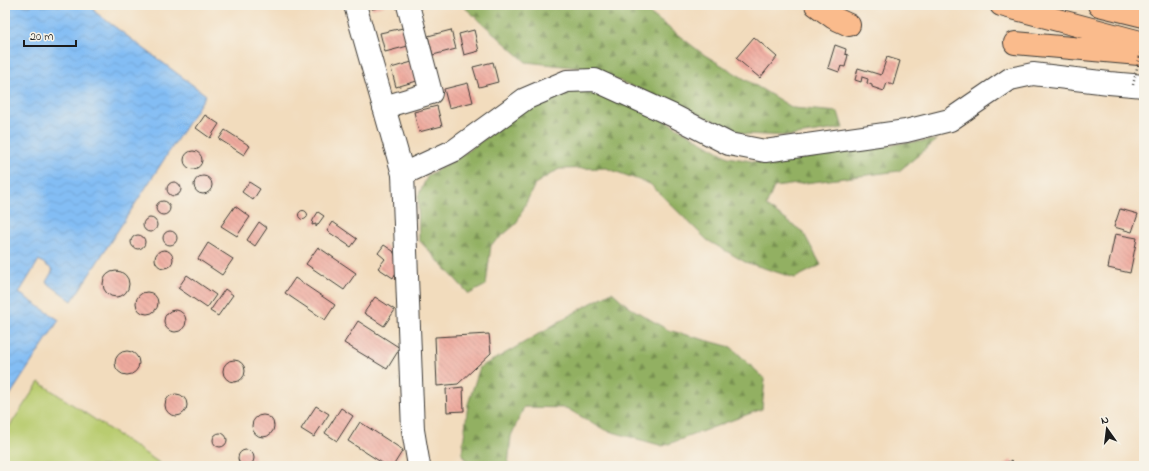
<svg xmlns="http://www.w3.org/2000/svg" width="1149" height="471" viewBox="0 0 1149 471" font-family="'Indie Flower',sans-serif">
  <defs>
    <pattern id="forest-firs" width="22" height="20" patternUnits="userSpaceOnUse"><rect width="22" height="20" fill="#92b062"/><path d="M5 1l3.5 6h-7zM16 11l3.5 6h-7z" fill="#768e50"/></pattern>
    <pattern id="water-waves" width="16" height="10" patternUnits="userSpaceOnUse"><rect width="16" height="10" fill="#83bdf4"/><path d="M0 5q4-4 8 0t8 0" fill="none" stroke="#71a2d1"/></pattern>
    <pattern id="building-back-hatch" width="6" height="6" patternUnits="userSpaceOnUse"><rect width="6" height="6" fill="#efaa9e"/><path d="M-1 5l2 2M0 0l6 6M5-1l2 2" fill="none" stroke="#cc9288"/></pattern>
  </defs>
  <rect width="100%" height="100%" fill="#f7f3e8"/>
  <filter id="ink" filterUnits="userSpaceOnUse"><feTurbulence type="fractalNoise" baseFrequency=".025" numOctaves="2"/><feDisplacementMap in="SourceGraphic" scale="8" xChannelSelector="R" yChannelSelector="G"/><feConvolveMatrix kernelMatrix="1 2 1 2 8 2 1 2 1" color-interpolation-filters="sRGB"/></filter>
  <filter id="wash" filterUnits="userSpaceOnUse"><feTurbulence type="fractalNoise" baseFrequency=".012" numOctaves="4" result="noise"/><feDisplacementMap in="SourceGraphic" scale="16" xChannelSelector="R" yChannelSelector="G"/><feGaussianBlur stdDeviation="0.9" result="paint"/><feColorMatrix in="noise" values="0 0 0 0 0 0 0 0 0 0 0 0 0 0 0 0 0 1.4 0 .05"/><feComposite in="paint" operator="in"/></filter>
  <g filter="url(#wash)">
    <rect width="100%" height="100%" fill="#f2dcbd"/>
    <path fill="#b9cc70" stroke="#6a7446" d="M39,382L164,466H5V433Z"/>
    <g fill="url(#forest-firs)" stroke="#57663f">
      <path d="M462,5H639L703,54L793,108L838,112L843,128L790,136L745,134L591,69L526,62Z"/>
      <path d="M592,90L657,116L728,157L768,164L903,143L937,140L899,171L774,187L766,206L803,232L821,265L795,278L745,262L707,240L650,184L606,168L559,169L535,184L516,224L491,245L486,285L469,294L419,240L418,196L428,175L458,158L528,107L565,91Z"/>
      <path d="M612,292L629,307L668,330L731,347L765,379L762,409L663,446L605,430L566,408L524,407L511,436L508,466H470L462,453L468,404L480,367C525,344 567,315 612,292Z"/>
    </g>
    <path fill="url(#water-waves)" stroke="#506c88" d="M5,5H93L95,12L206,95L72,301L46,282L53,270L39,260L19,293L59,320L5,403Z"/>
    <g id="blocks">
      <g fill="url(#building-back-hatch)">
        <path d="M371,5H384V6L372,9Z"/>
        <path d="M403,28L408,46L385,52L380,33Z"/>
        <path d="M451,30L456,49L433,55L428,36Z"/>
        <path d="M474,30L479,51L464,55L459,34Z"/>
        <path d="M754,37L777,57L760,78L736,58Z"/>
        <path d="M835,45L846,49L845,54L848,55L845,67L841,66L839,72L828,68Z"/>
        <path d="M887,57L900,61L893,85L887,83L884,91L872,87V85L867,83L868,79L862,77L861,82L855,80L858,68L881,75Z"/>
        <path d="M412,62L417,81L396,87L391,68Z"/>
        <path d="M493,62L498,82L479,87L473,67Z"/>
        <path d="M468,83L473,102L449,108L444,89Z"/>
        <path d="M437,106L442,126L419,132L414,112Z"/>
        <path d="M205,115L219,124L210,138L196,128Z"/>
        <path d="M225,130L250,146L244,155L219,139Z"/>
        <circle cx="193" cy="160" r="9"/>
        <circle cx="203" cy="185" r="9"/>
        <path d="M249,182L260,189L253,200L242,192Z"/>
        <circle cx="174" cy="189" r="7"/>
        <circle cx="163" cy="208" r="7"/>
        <path d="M235,206L250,217L237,236L221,226Z"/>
        <path d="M1120,209L1138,214L1132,232L1114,227Z"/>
        <circle cx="303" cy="215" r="4.5"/>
        <path d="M318,212L324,216L316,227V224L312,225L313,220Z"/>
        <circle cx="150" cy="225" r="7"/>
        <path d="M259,222L267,228L255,246L247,240Z"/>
        <path d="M333,222L357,239L351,247L327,231Z"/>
        <circle cx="170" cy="238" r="7"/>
        <path d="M1115,234L1137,238L1130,273L1108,268Z"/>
        <circle cx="138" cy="242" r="7"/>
        <path d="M208,243L233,259L222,275L198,259Z"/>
        <path d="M384,245L393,251L400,265L393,278L378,268L385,259L378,253Z"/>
        <path d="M318,247L356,273L344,290L306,264Z"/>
        <circle cx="164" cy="259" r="9"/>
        <circle cx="116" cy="284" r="13"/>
        <path d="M187,275L216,295L207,308L178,288Z"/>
        <path d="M295,278L335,305L325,320L285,293Z"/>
        <path d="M225,289L233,295L218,316L210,311Z"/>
        <circle cx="147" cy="303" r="11"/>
        <path d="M375,297L395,310L384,326L364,313Z"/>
        <circle cx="175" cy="321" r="11"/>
        <path d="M358,321L400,348L387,369L344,343Z"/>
        <path d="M489,334L491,353L458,384L437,386L435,337Z"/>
        <circle cx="127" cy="363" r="12"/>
        <circle cx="234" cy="371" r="11"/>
        <path d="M463,387L464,411L447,412L446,389Z"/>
        <circle cx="176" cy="405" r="11"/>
        <path d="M316,406L329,414L314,437L301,429Z"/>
        <path d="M341,408L353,416L337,441L325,433Z"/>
        <circle cx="263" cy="426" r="11"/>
        <path d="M360,422L403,450L393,466H387L348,441Z"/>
        <circle cx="220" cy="440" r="7"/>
        <circle cx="246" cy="458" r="8"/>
        <path d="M1011,460L1015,466H1002Z"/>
      </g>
    </g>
  </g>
  <g filter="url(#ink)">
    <use href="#blocks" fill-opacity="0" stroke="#3c3934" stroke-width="1"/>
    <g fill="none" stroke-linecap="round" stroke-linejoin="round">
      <g stroke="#3c3934" stroke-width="24">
        <g id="minor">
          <path d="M355,5L403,174L413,430L419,466"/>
          <path d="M384,107L431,93L408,5"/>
          <path d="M403,174L455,150L525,99L567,81L595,80L674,116L729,144L765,151L906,131L950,120L1010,79L1033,74L1109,83L1144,86"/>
        </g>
      </g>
      <g stroke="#3c3934" stroke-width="24">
        <g id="highway">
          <path d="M816,5L834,18L849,25"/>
          <path d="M1001,5L1144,43"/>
          <path d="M1099,5L1144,16"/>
          <path d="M1015,43L1139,54"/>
        </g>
      </g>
      <use href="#minor" stroke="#fff" stroke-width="22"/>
      <use href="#highway" stroke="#fabb8c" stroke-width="22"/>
      <path stroke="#3c3934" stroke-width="2.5" stroke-dasharray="1 3" stroke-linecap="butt" d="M1133,85L1144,38"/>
    </g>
  </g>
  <rect width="1149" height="471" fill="none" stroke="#f7f3e8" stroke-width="20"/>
  <g transform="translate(1107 429) rotate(346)" stroke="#f7f3e8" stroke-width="3" paint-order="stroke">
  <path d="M0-3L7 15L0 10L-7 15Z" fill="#1c1c1c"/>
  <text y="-6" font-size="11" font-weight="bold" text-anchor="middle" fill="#1c1c1c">N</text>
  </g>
  <path d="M24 40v6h52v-6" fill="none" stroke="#1c1c1c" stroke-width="2"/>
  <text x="30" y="40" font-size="12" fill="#1c1c1c" stroke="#f7f3e8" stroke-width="3" paint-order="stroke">20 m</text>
</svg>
